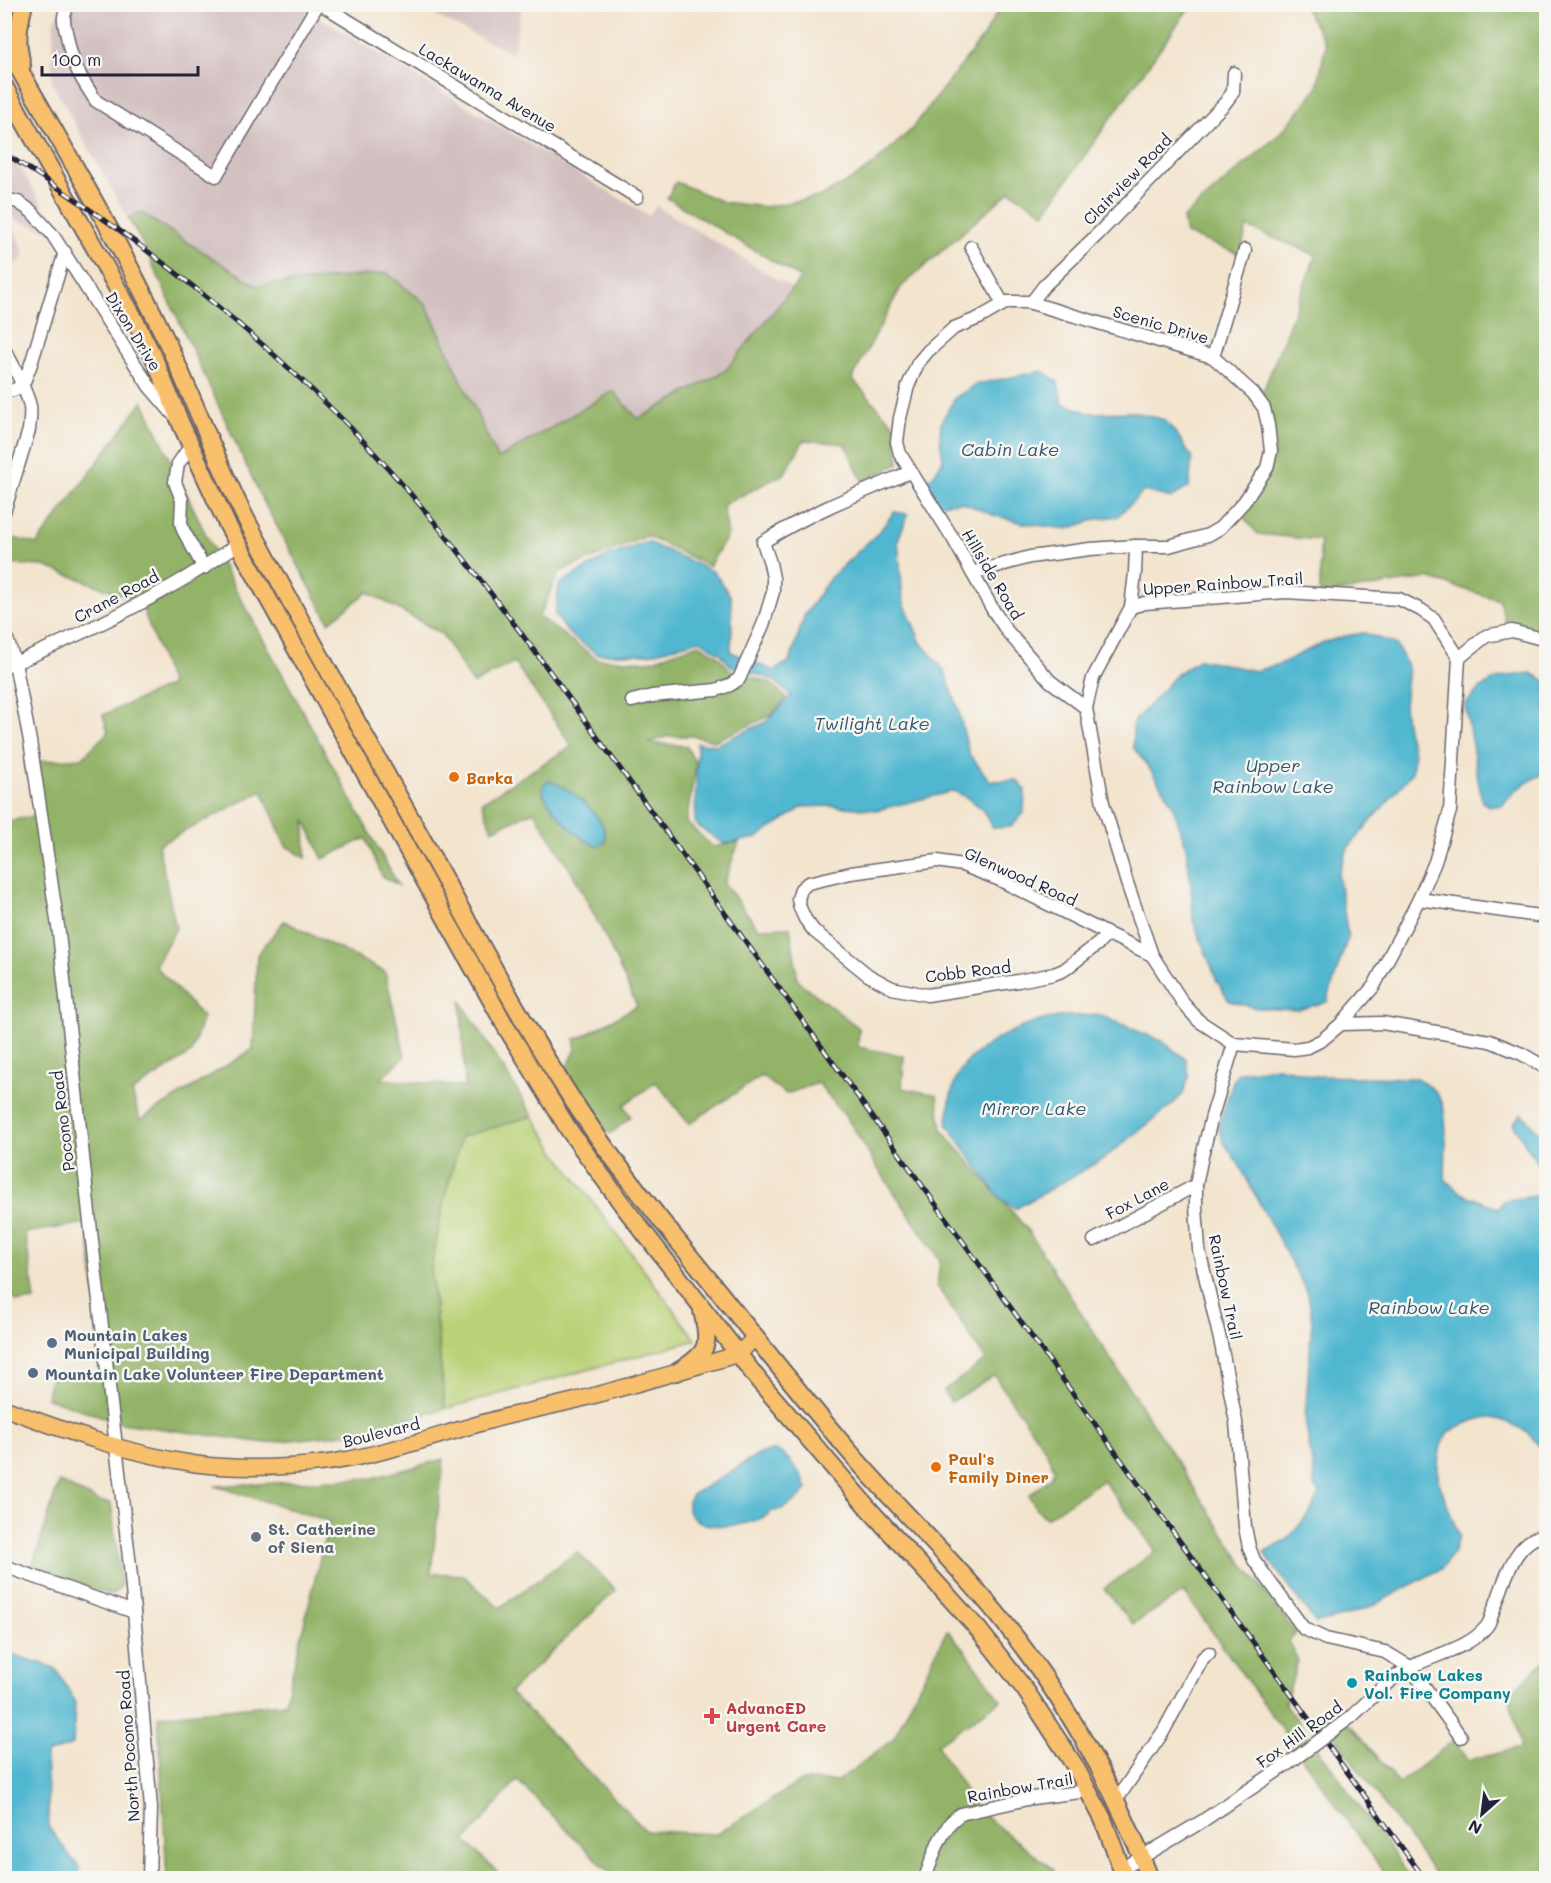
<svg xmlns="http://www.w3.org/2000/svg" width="1551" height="1883" viewBox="0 0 1551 1883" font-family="Mali,sans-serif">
  <rect width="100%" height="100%" fill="#f6f6f2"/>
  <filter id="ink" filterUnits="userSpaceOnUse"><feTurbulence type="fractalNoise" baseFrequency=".0167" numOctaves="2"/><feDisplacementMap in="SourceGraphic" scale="12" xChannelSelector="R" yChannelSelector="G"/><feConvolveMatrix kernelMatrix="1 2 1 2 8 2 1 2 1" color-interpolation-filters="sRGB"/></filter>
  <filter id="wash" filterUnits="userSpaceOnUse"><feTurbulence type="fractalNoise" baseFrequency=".008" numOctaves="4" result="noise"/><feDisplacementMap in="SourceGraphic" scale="24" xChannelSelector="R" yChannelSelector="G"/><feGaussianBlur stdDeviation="1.35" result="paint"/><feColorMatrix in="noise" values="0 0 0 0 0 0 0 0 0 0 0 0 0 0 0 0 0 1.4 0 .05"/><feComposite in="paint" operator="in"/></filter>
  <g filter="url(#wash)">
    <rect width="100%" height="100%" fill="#f3e4ce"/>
    <g fill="#d2bfbf">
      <path d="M63,5H298L649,216L656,206L793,289L725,371L638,419L613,391L497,459L426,304L387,273L256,286L140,212L128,218L51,81L54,21Z"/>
      <path d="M414,5H522L513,54Z"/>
      <path d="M5,155L18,163L60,235L10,218L25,256L5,274Z"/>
    </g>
    <path fill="#bad277" stroke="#6e7a59" stroke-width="1.5" d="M533,1116L557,1154L696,1340L445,1409L431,1268L444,1200L461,1137Z"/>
    <g fill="#93b468" stroke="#5a6b52" stroke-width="1.5">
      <path d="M1002,5H1191L1044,213L1010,191L901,287L852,379L895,426L899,463L863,482L845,444L804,440L784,474L723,505L728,535L709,566L647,536L559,572L539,617L597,659L650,661L699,644L717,655L731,671L771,683L786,698L772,715L714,741L694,736H668L648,743L686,746L696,764L686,822L713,847L739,842L724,883L758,928L790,927L798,981L859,1028L858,1047L904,1056L902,1088L937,1095L942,1130L1026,1228L1241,1561L1296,1633L1289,1642L1298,1661L1285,1703L1411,1878H1388L1184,1592L1133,1624L1104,1589L1156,1551L1103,1480L1046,1518L1036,1508L1029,1496L1050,1478L1054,1469L1045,1449L994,1375L951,1402L943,1391L986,1360L937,1286L940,1260L875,1164L849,1121L818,1083L786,1094L761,1076L689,1124L656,1082L624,1105L631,1117L610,1134L582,1099L566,1070L576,1049L574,1039L582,1037L637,1006L603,932L574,876L534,811L492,830L482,802L572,746L514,662L473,684L442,634L368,592L329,622L261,497L144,246L128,218L140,212L257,286L387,273L426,304L498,459L613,391L638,419L725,371L801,278L667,198L676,182L723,202L765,207L818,197L844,184L868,169L911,130L982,38Z"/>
      <path d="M1303,5H1546V644L1508,630L1499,600L1428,578L1320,595V540L1258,534L1238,511L1271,448L1259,402L1316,255L1247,227L1240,254L1186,234L1183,218L1283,131L1317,88L1326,44Z"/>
      <path d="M143,401L206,535L398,885L382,876L366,838L323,859L305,820L306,858L286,846L262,791L158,845L176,928L155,966L203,1017L191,1053L132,1092L140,1120L253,1049L257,955L284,921L385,972L405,1056L381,1079L465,1087L461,1001L533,1116L461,1137L444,1200L431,1268L445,1409L362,1432L266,1443L121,1423L47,1398L50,1378L105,1374L87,1223L25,1233L35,1300L17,1302L5,1285L4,822L38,815L31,762L82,758L108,732L103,715L171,685L140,601L44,566L5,564V536L37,544Z"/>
      <path d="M444,1459L431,1573L463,1575L499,1608L577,1552L616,1590L510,1692L646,1831L717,1834L801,1781H838L893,1739L947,1630L964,1649L1001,1700L937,1745L977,1810L1054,1870L1048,1878H615L517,1780L465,1841L504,1878H167L158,1716L285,1703L329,1521L215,1486L373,1478Z"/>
      <path d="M59,1482L100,1502L111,1503L121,1586L112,1595L31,1570Z"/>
      <path d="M1546,1660V1878H1438L1318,1714L1353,1727L1399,1783L1453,1741L1469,1760L1521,1748L1509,1694Z"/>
    </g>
    <g fill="#51b7d0" stroke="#3a6c86" stroke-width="1.5">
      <path d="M1042,371L1058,382L1062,403L1089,413L1134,412L1165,420L1178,436L1192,458L1189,487L1171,498L1144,491L1118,516L1097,519L1067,529L1023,523L993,515L962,502L938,504L923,482L934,475L943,460L940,439L941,422L955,398L977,384Z"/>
      <path d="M894,512L908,514L898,540L903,600L921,643L944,670L958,708L969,754L990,781L1017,780L1025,790L1024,813L1011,827L993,828C984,807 974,801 954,791L877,810L833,806L803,807L757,838L724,844L695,824L697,743L716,745L766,722L791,696L774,680L731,666L721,654L700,640L649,654H597L568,633L555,615L559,584L608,556L648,542L714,572L731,597L732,625L731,652L774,671L790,661L804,616L830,578L880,531Z"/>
      <path d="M1364,633L1396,644L1408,667L1404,706L1407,730L1414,753L1412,773L1348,848L1338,873L1348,937L1327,1002L1298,1010L1257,1008L1229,1001L1217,981L1193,920L1191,886L1186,846L1172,804L1152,772L1133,747V723L1178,673L1200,659L1255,671L1280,664L1322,643L1345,636Z"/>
      <path d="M1531,673L1546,681V772C1529,781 1514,789 1502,806H1489L1482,802L1465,705C1486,678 1498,677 1531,673Z"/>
      <path d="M550,781C571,788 610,819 605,843L596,846C576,838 551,810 542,791L544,784Z"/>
      <path d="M1100,1015L1163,1042L1186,1059L1189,1076L1183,1094L1171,1106L1103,1159L1015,1209L999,1197L947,1124C949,1105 951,1082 963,1067C982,1042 1028,1021 1059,1017C1073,1015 1087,1016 1100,1015Z"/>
      <path d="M1277,1067L1296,1071L1311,1076L1416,1078C1426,1083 1435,1089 1440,1099C1449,1113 1445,1160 1445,1179L1461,1193L1498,1208L1505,1200L1537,1196L1543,1189L1539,1166L1513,1124L1522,1113L1546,1141V1453L1525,1430L1502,1420L1486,1417L1467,1423L1449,1432L1441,1445L1438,1463V1480L1459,1536L1453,1554L1441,1569L1370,1607L1335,1619L1316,1623L1264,1553L1287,1540L1310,1512L1319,1494L1316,1488L1305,1419L1312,1321L1308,1294L1238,1163L1224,1143L1218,1127L1235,1076L1240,1072Z"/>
      <path d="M776,1450C791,1459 801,1473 807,1489C798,1499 786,1511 772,1511C759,1526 698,1535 688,1511C688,1510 688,1502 688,1501L693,1494L762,1453Z"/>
      <path d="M4,1652L55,1668L75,1701L73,1745L46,1754L49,1828L80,1869L78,1878H5Z"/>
    </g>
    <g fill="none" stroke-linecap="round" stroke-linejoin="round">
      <path stroke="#51b7d0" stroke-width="3" d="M4,1487L6,1490L4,1496"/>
    </g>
  </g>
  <g filter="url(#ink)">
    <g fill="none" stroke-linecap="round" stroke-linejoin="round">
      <g stroke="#6b666e" stroke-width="15">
        <g id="minor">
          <path d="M69,4C61,18 64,22 67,36C72,64 80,77 96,101L216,176L318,4"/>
          <path d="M321,4L637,197"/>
          <path d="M4,199L18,202L31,211L52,234L149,386L173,414"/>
          <path d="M971,247L1003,304"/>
          <path d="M1031,303L1044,286L1096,236L1225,103L1233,92L1234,73"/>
          <path d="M4,350C12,361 27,393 30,406C31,414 30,422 29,430L4,512"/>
          <path d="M1213,357L1245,250"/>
          <path d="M4,393L22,387L31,364L65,252"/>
          <path d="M191,445L178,464L175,482L182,500L181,523L183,530L204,568"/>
          <path d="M972,573L1030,557L1090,549L1136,546H1169L1208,535L1220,528L1244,502L1267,468L1271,451L1268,425L1264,408L1253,393L1213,357L1028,302H1007L979,318L954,328L928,351L918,363L908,386L900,418L897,442L900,454L954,540L993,610L1007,631L1050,681L1086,708"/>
          <path d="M1131,607L1135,573L1136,546"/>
          <path d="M4,630L15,663L30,741L59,933L92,1241L130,1566L151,1808L149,1878"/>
          <path d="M1459,658L1486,636L1512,631L1546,640"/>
          <path d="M4,666L15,663C92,629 169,593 238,544"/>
          <path d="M632,701L652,696L716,690L730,685L739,679L763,625L773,592V578L770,563L763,542C809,513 860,493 910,472"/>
          <path d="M1419,899L1546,917"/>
          <path d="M1108,934L1099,943L1064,970L1054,974L1018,981L927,995L892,988L868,975L814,931L805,919L800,908L798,899L801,889L808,883L851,873L937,861L962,865L1000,880L1108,934L1152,955"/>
          <path d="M1234,1044L1199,1021L1183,1003L1152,955L1127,883L1103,803L1086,708L1093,678L1131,607L1145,603L1286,592L1399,599L1421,610L1434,619L1439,627L1459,658L1450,811L1435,862L1419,899L1374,986L1341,1024"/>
          <path d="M1234,1044L1212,1116L1202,1156L1196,1185V1207L1199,1250L1221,1344L1236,1422L1245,1527L1249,1547L1254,1560L1304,1629L1326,1639L1385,1652L1410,1667L1461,1737"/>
          <path d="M1234,1044L1294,1049L1308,1047L1322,1040L1341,1024L1382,1023L1490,1041L1522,1054L1546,1068"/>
          <path d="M1094,1240L1196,1185"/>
          <path d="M4,1566L134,1612"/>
          <path d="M1351,1717C1370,1700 1388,1679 1411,1667C1435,1654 1469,1649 1487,1626C1490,1622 1492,1615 1494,1609C1505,1583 1513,1539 1546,1535"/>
          <path d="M1117,1799L1163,1732L1203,1658L1209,1653"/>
          <path d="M1122,1869L1201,1822L1289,1763"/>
          <path d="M925,1878L938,1843L950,1823L960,1814L1032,1798L1088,1791"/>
        </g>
      </g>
      <g stroke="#6b666e" stroke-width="18">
        <path id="major" d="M4,1408C67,1432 130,1454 196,1464C240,1470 305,1468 349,1459C397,1450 442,1434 489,1421C517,1413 545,1408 573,1401C628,1387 684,1370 739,1354L755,1337"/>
      </g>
      <g stroke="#6b666e" stroke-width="20">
        <g id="highway">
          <path d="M4,43C60,141 118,238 166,340C194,399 216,461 246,519C309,638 376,755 441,873C498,976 553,1081 626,1175C657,1217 691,1257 723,1297C766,1351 809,1405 854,1457C901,1511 953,1560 998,1615C1064,1696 1112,1782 1150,1878"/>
          <path d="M22,65C16,40 18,29 24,4"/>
          <path d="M4,86L133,316L154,358L181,424L227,524L275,611L506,1027L569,1130L622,1204L760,1382L869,1509L979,1630L1026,1691L1075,1766L1103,1819L1125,1878"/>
          <path d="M677,1372C708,1353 711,1346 702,1311"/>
        </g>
      </g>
      <use href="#minor" stroke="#fff" stroke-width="12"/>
      <use href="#major" stroke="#f8bf6c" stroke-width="15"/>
      <use href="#highway" stroke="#f8bf6c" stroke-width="16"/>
      <g stroke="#22223b" stroke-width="5">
        <path id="rail" d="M4,153C128,230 243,320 346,423C422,501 488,588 553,676L1424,1878"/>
      </g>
      <use href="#rail" stroke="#f6f6f2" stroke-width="3" stroke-dasharray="9" stroke-linecap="butt"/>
      <g stroke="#6b666e" stroke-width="15" stroke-linecap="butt">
        <path id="minor-bridge" d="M1289,1763L1351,1717"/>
      </g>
      <use href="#minor-bridge" stroke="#fff" stroke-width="12"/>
    </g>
  </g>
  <g fill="#e8710a" stroke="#f6f6f2" stroke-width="2">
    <circle cx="454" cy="777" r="6"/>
    <circle cx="936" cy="1467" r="6"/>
  </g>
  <g fill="#5c6f8a" stroke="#f6f6f2" stroke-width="2">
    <circle cx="52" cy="1343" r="6"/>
    <circle cx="33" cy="1373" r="6"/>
  </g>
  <circle fill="#6b7280" stroke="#f6f6f2" stroke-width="2" cx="256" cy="1537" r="6"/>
  <circle fill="#0f9aa8" stroke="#f6f6f2" stroke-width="2" cx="1352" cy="1683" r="6"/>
  <path fill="#e0444e" stroke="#f6f6f2" stroke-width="2" d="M709 1707h6v6h6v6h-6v6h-6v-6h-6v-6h6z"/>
  <g text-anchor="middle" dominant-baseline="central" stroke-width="5" stroke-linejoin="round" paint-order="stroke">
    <g font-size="16" fill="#22223b" stroke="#f6f6f2">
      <text transform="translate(488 87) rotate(31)">Lackawanna Avenue</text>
      <text transform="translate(1127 179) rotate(-46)">Clairview Road</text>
      <text transform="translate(1161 324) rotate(16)">Scenic Drive</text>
      <text transform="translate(134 331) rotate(58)">Dixon Drive</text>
      <text transform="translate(993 574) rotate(59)">Hillside Road</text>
      <text transform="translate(1223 583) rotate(-4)">Upper Rainbow Trail</text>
      <text transform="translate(116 596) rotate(-28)">Crane Road</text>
      <text transform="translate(1021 876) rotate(24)">Glenwood Road</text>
      <text transform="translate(968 971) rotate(-7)">Cobb Road</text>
      <text transform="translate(62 1121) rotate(-97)">Pocono Road</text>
      <text transform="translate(1137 1198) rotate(-28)">Fox Lane</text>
      <text transform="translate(1226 1287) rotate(78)">Rainbow Trail</text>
      <text transform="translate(381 1432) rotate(-14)">Boulevard</text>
      <text transform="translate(1299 1734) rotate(-36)">Fox Hill Road</text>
      <text transform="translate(128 1746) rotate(-94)">North Pocono Road</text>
      <text transform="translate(1020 1787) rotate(-10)">Rainbow Trail</text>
    </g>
    <g font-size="16" font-weight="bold" fill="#c56008" stroke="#f6f6f2" text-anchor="start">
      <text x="466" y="777">Barka</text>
      <text x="948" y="1458">Paul's<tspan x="948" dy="18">Family Diner</tspan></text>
    </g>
    <g font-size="16" font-weight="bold" fill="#4e5e75" stroke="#f6f6f2" text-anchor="start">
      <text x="64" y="1334">Mountain Lakes<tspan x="64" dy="18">Municipal Building</tspan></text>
      <text x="45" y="1373">Mountain Lake Volunteer Fire Department</text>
    </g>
    <g font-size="16" font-weight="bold" fill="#5b616d" stroke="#f6f6f2" text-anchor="start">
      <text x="268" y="1528">St. Catherine<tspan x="268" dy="18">of Siena</tspan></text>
    </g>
    <g font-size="16" font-weight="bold" fill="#0d838f" stroke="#f6f6f2" text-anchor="start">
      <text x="1364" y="1674">Rainbow Lakes<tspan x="1364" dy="18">Vol. Fire Company</tspan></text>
    </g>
    <g font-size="16" font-weight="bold" fill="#be3a42" stroke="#f6f6f2" text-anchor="start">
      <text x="726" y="1707">AdvancED<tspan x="726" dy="18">Urgent Care</tspan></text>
    </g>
    <g font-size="18" font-style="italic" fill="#32566f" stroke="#f6f6f2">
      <text x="1010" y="449">Cabin Lake</text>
      <text x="872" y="723">Twilight Lake</text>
      <text x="1273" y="765">Upper<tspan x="1273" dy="21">Rainbow Lake</tspan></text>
      <text x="1034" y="1108">Mirror Lake</text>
      <text x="1429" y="1307">Rainbow Lake</text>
    </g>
  </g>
  <rect width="1551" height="1883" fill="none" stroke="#f6f6f2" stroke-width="24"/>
  <g transform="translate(1482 1814) rotate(208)" stroke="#f6f6f2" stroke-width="4.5" paint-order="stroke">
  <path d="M0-4.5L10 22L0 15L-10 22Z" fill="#22223b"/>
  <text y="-9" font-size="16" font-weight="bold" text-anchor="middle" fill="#22223b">N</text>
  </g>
  <path d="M42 66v9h156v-9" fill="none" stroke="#22223b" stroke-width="3"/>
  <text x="51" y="66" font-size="18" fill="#22223b" stroke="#f6f6f2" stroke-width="4.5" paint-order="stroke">100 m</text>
</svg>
